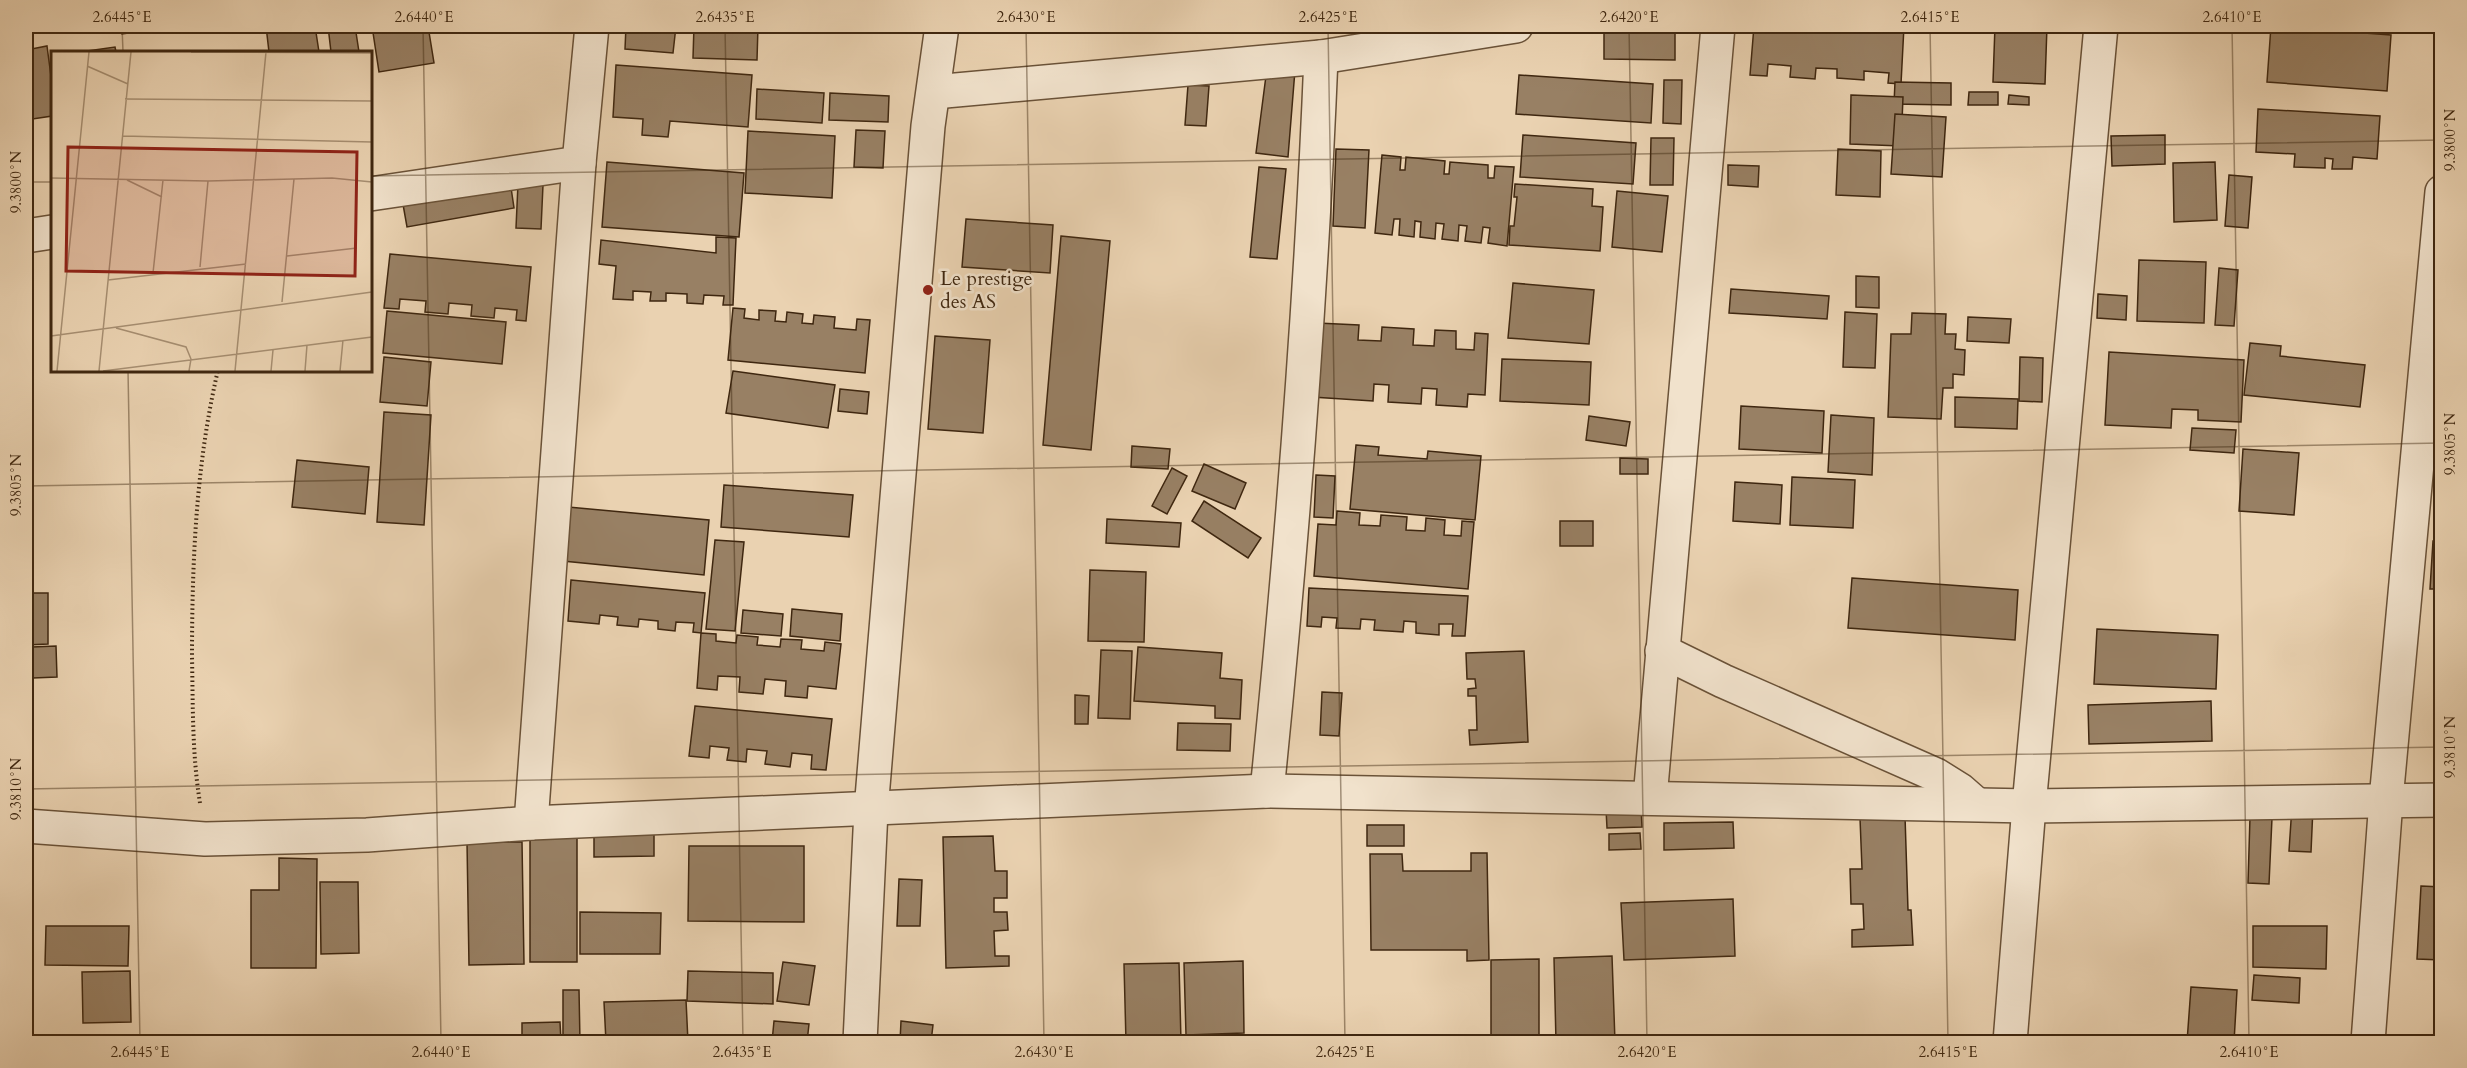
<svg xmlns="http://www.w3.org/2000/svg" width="2467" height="1068" viewBox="0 0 2467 1068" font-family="Cardo,serif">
  <rect width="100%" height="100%" fill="#ead2b1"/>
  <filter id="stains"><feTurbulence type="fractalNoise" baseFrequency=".00333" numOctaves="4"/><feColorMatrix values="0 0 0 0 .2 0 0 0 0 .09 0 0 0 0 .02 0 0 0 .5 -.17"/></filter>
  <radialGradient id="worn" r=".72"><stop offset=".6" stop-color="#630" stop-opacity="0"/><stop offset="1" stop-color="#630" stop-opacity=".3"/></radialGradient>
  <g fill="#988064" stroke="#3f2710" stroke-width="1.5">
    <path d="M120,26H179L122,34Z"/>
    <path d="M266,26H315L319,52H269Z"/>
    <path d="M328,26H355L359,52H331Z"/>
    <path d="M372,26H428L434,63L379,72Z"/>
    <path d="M626,26H676L673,53L625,49Z"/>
    <path d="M694,26H758L757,60L693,58Z"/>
    <path d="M1604,26L1675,27V60L1604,59Z"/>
    <path d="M1754,26H1904L1901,84L1888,83L1889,73L1864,71V80L1837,78V69L1816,68L1815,79L1790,77L1791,66L1768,64L1767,76L1750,75Z"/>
    <path d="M1995,26H2047L2045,84L1993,82Z"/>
    <path d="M2271,26L2391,35L2387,91L2267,82Z"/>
    <path d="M47,46L52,84V116L26,120V50Z"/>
    <path d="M115,47L116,52H80Z"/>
    <path d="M616,65L752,75L748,127L670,121L668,137L642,135L643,119L613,117Z"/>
    <path d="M1267,68L1295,70L1288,157L1256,153Z"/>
    <path d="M1519,75L1653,84L1651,123L1516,114Z"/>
    <path d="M1664,80H1682L1681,124L1663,123Z"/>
    <path d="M1895,82L1951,83V105L1894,104Z"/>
    <path d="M1188,85L1209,86L1206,126L1185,125Z"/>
    <path d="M757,89L824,93L822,123L756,119Z"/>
    <path d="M1969,92H1998V105H1968Z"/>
    <path d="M830,93L889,96L888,122L829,120Z"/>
    <path d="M1851,95L1903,97L1901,146L1850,144Z"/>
    <path d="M2009,95L2029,97V105L2008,104Z"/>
    <path d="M2258,109L2380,116L2377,159L2353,157L2352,169H2332L2333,159L2325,158V168L2294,167L2295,154L2256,152Z"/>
    <path d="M1895,114L1946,117L1942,177L1891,174Z"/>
    <path d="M856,130L885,131L883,168L854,167Z"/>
    <path d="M748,131L835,136L832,198L745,193Z"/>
    <path d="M1523,135L1636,143L1633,184L1520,177Z"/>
    <path d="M2165,135V164L2112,166L2111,136Z"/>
    <path d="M1651,138H1674L1673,185H1650Z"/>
    <path d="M1336,149L1369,150L1365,228L1333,226Z"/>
    <path d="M1838,149L1881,151L1880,197L1836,195Z"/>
    <path d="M1382,155L1401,157L1400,170H1405L1406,157L1445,161L1444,174H1449L1450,162L1488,165V178H1494L1495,166L1514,167L1507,246L1488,243L1490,228L1483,227L1481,243L1465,241L1467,226L1459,225L1458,241L1442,239L1444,224L1436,223L1435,239L1420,237L1421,222L1415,221L1414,237L1399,235L1400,219H1394L1392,235L1375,233Z"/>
    <path d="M607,162L744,173L739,237L602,227Z"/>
    <path d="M2215,162L2217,220L2174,222L2173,163Z"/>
    <path d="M1728,165L1759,166L1758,187L1728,185Z"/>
    <path d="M1259,167L1286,169L1277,259L1250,257Z"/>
    <path d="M509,174L514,208L407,227L401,193Z"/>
    <path d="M2229,175L2252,177L2248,228L2225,226Z"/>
    <path d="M518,184L543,185L541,229L516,228Z"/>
    <path d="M1515,184L1593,189L1592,206L1603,207L1600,251L1509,245L1510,226H1514L1517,197H1514Z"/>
    <path d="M1617,191L1668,196L1662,252L1612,247Z"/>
    <path d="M966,219L1053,225L1050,273L962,267Z"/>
    <path d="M1061,236L1110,241L1091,450L1043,445Z"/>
    <path d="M716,237L736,238L733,305H723L724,296L704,295L703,304L687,303V294L666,293V301H650L651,292L633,291V300L613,299L616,266L599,264L601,240L716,253Z"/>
    <path d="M390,254L531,267L526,321L516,320L517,310L495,308L494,318L471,316L472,305L449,303L448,314L425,312L426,301L400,299L399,309L384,308Z"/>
    <path d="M2139,260L2206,262L2204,323L2137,321Z"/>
    <path d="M2219,268L2238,270L2234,326L2215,325Z"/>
    <path d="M1856,276L1879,277V308L1856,307Z"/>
    <path d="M1513,283L1594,290L1589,344L1508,338Z"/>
    <path d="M1731,289L1829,296L1827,319L1729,313Z"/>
    <path d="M2098,294L2127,296L2126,320L2097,318Z"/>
    <path d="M733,308L745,309L744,318L759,320V310L776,311L775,321L786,322L787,312L803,314L802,323L813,324L814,315L835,317L834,328L856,330L857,319L870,320L865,373L728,360Z"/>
    <path d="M387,311L506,322L502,364L383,353Z"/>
    <path d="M1845,312L1877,314L1875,368L1843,367Z"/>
    <path d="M1912,313L1946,314L1945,334H1956L1955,349L1965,350L1964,375L1953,374V388H1943L1941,419L1888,417L1891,334H1911Z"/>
    <path d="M1968,317L2011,319L2009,343L1967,341Z"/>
    <path d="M1317,323L1359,325L1358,340L1381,341L1382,327L1414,329L1413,345L1434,346L1435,330L1456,331V349L1474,350L1475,333L1488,334L1485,395L1468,394L1467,407L1436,405L1437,389L1422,388L1421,404L1388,402L1389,385L1374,384L1373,401L1312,397Z"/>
    <path d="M935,336L990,340L983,433L928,429Z"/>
    <path d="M2250,343L2281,346L2280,356L2365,365L2360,407L2244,395Z"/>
    <path d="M2109,352L2244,360L2241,422L2198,420V410L2172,409L2171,428L2105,425Z"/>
    <path d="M384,357L431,362L427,406L380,402Z"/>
    <path d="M2020,357L2043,358L2042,402L2019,401Z"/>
    <path d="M1502,359L1591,362L1589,405L1500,401Z"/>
    <path d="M733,371L835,385L828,428L726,413Z"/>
    <path d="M840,389L869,392L867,414L838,411Z"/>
    <path d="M1955,397L2018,399L2017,429L1955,427Z"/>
    <path d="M1741,406L1824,411L1822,453L1739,449Z"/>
    <path d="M384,412L431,415L424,525L377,522Z"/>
    <path d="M1831,415L1874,418L1872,475L1828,472Z"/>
    <path d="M1589,416L1630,422L1626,446L1586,440Z"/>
    <path d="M2192,428L2236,430L2234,453L2190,450Z"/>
    <path d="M1356,445L1379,447L1378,455L1427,459L1428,451L1481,456L1475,520L1350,509Z"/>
    <path d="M1132,446L1170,449L1168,469L1131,467Z"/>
    <path d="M2243,449L2299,453L2294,515L2239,511Z"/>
    <path d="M1620,458L1648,459V474H1620Z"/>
    <path d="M297,460L369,467L365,514L292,507Z"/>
    <path d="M1204,464L1246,483L1235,509L1192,491Z"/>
    <path d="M1172,468L1187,476L1167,514L1152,506Z"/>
    <path d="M1316,475L1335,476L1333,518L1314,517Z"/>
    <path d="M1792,477L1855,480L1853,528L1790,525Z"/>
    <path d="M1735,482L1782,485L1780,524L1733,521Z"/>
    <path d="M724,485L853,495L849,537L721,527Z"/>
    <path d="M1204,501L1261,538L1248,558L1192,521Z"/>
    <path d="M568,507L709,520L704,575L563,561Z"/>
    <path d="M1337,511L1360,513L1359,525L1380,526L1381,515L1407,517L1406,530L1425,531L1426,518L1445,520L1444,535L1461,536L1462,521L1474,522L1468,589L1314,576L1318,524L1336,525Z"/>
    <path d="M1107,519L1181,523L1179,547L1106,543Z"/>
    <rect x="1560" y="521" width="33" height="25"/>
    <path d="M715,540L744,542L735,631L706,629Z"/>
    <path d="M2433,541L2442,542V589H2430Z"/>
    <path d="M1090,570L1146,572L1144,642L1088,641Z"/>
    <path d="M1852,578L2018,590L2015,640L1848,628Z"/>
    <path d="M571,580L705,593L701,633L693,632L694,623L676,622L675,631L658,629V621L639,619L638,627L617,625L618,617L600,615L599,624L568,621Z"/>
    <path d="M1309,588L1468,596L1465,636H1452L1453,624H1439V635L1416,633V622L1404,621L1403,632L1374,630L1375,620L1361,619L1360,629L1336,628L1337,618L1322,617L1321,627L1307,626Z"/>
    <path d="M26,593H48V644L26,645Z"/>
    <path d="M792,609L842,614L840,641L790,636Z"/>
    <path d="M743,610L783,614L781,636L741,633Z"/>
    <path d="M2097,629L2218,635L2216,689L2094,684Z"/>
    <path d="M701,633L716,634V641L736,643L737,635L758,637L757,645L780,647L781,639L802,640L801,649L824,651L825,642L841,644L836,689L808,686L807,698L785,696L786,681L765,679L763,694L739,692L740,677L718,676L717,690L697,688Z"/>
    <path d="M56,646L57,677L33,678L32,647Z"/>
    <path d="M1138,647L1222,653L1220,678L1242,680L1240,719L1215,718V706L1134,701Z"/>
    <path d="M1101,650L1132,651L1130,719L1098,718Z"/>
    <path d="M1524,651L1528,742L1470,745L1469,730H1477L1476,696H1468V689L1476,688L1475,679H1467L1466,653Z"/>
    <path d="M1322,692L1342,693L1339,736L1320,735Z"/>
    <path d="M1075,695L1089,696L1088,724H1075Z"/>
    <path d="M2211,701L2212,741L2089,744L2088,705Z"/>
    <path d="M695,706L832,719L826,770L811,769L812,755L792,753L790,767L765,764L767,751L747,749L746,762L727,760L729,748L710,746L709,758L689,756Z"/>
    <path d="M1178,723L1231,724L1230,751L1177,750Z"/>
    <path d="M2292,806L2313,807L2311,852L2289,851Z"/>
    <path d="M1641,808L1642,827L1607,828L1606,809Z"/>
    <path d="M1905,816L1908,910H1911L1913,945L1852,947V930L1864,929L1863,904H1851L1850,869H1862L1860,818Z"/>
    <path d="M2250,817L2272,818L2269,884L2248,883Z"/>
    <path d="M1733,822L1734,848L1664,850V823Z"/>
    <rect x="1367" y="825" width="37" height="21"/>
    <path d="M594,826H654V856L594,857Z"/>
    <path d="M1640,833L1641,849L1609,850V834Z"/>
    <rect x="530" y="836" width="47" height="126"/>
    <path d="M993,836L995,871H1007V898H994V912H1007L1008,930L994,931L995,956H1009V966L946,968L943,837Z"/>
    <path d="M467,842H522L524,964L469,965Z"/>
    <path d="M689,846H804V922L688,921Z"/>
    <path d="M1471,853H1487L1489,960L1467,961V950H1371L1370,854H1402L1403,871H1471Z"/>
    <path d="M279,858L317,859L316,968H251V890H279Z"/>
    <path d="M899,879L922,880L920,926H897Z"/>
    <path d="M320,882H358L359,953L321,954Z"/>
    <path d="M2421,886L2442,887V960L2417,959Z"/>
    <path d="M1733,899L1735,956L1624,960L1621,903Z"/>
    <path d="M580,912L661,913L660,954H580Z"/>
    <path d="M46,926H129L128,966L45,965Z"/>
    <path d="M2253,926H2327L2326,969L2253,967Z"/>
    <path d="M1612,956L1615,1042H1556L1554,958Z"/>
    <path d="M1539,959V1042H1491V960Z"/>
    <path d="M1243,961L1244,1033L1186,1035L1184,963Z"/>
    <path d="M783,962L815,966L809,1005L777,1001Z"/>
    <path d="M1179,963L1181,1042H1126L1124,964Z"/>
    <path d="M130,971L131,1022L83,1023L82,972Z"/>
    <path d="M688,971L773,973V1004L687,1001Z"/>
    <path d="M2254,975L2300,978L2299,1003L2252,1000Z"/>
    <path d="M2191,987L2237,990L2234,1042H2187Z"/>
    <path d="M563,990H579L580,1042H563Z"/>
    <path d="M686,1000L688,1042H606L604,1002Z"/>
    <path d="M774,1021L809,1024L807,1042H772Z"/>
    <path d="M901,1021L933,1025L931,1042H900Z"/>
    <path d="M560,1022L561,1042H522V1023Z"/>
    <rect x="1197" y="1040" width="49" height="2"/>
  </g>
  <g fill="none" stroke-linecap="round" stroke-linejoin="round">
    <g stroke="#6a5238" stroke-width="36">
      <g id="minor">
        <path d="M934,92L1321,57L1516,26"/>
        <path d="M370,194L579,163"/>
        <path d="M26,236L52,232"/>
        <path d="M1662,651L1723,681L1936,775L1960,790L1976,804"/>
        <path d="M1267,791C1292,547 1311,302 1321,57"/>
        <path d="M1650,798L1718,26"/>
        <path d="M531,823L579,163L592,26"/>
        <path d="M26,826L205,839L367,835L531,823L1267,791L2029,806L2442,800"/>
        <path d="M860,1042L871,810L928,126L942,26"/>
        <path d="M2010,1042L2029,806L2101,26"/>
        <path d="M2368,1042L2386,800L2442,192"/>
      </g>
    </g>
    <path stroke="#3f2710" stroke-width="4" stroke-dasharray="1.5 3" stroke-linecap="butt" d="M200,803C192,754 193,706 192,657C192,561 196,464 218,370"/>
    <use href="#minor" stroke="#f1e2cc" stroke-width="33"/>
  </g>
  <path fill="none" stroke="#3f2710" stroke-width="1.5" stroke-opacity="0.45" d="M122,26L123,52M423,26L441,1042M725,26L743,1042M1026,26L1044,1042M1328,26L1345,1042M1629,26L1647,1042M1930,26L1948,1042M2232,26L2249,1042M370,176L2442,140M26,182H52M128,370L140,1042M26,486L2442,443M26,789L2442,747"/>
  <circle fill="#8f2418" stroke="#f1e2cc" stroke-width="2" cx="928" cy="290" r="6"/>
  <g text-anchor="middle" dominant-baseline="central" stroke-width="5" stroke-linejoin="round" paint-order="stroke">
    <g font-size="20" fill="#3f2710" stroke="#f1e2cc" text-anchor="start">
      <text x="940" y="278">Le prestige<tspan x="940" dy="23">des AS</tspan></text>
    </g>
  </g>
  <g transform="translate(51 51)">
    <rect width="321" height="321" fill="#ead2b1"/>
    <path fill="none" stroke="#a68e71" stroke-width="1.5" d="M140,1L321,2M36,15L77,33M74,48L321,50M72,85L321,91M0,127L157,130L281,127L321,131M76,129L111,146M236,205L306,197M149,216L157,130M102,222L112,129M57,229L195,213M231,251L243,128M65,277L135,296L140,308L138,320M0,285L321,241M6,320L38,1M48,320L80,1M52,320L321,286M184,320L215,1M220,320L222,299M254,320L256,294M289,320L292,289"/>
    <path fill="#8f2418" fill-opacity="0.15" stroke="#8f2418" stroke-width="3" d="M17,96L306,101L304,225L15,220Z"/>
    <rect width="321" height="321" fill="none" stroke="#3f2710" stroke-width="3"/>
  </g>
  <rect width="2467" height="1068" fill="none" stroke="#ead2b1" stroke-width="66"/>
  <rect x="33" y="33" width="2401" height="1002" fill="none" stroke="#3f2710" stroke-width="2"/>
  <g font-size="15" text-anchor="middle" fill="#3f2710">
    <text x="122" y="22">2.6445°E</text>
    <text x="424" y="22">2.6440°E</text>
    <text x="725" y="22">2.6435°E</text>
    <text x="1026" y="22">2.6430°E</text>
    <text x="1328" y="22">2.6425°E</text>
    <text x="1629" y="22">2.6420°E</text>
    <text x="1930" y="22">2.6415°E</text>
    <text x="2232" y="22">2.6410°E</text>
    <text transform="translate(2450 140) rotate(-90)" y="5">9.3800°N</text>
    <text transform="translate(16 182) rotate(-90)" y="5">9.3800°N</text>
    <text transform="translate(2450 444) rotate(-90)" y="5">9.3805°N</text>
    <text transform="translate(16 485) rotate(-90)" y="5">9.3805°N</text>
    <text transform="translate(2450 747) rotate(-90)" y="5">9.3810°N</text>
    <text transform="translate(16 789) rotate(-90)" y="5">9.3810°N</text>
    <text x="140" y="1057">2.6445°E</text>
    <text x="441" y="1057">2.6440°E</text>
    <text x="742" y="1057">2.6435°E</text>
    <text x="1044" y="1057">2.6430°E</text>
    <text x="1345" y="1057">2.6425°E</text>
    <text x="1647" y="1057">2.6420°E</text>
    <text x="1948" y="1057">2.6415°E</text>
    <text x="2249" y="1057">2.6410°E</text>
  </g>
  <rect width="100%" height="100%" filter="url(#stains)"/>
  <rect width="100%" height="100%" fill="url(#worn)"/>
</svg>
